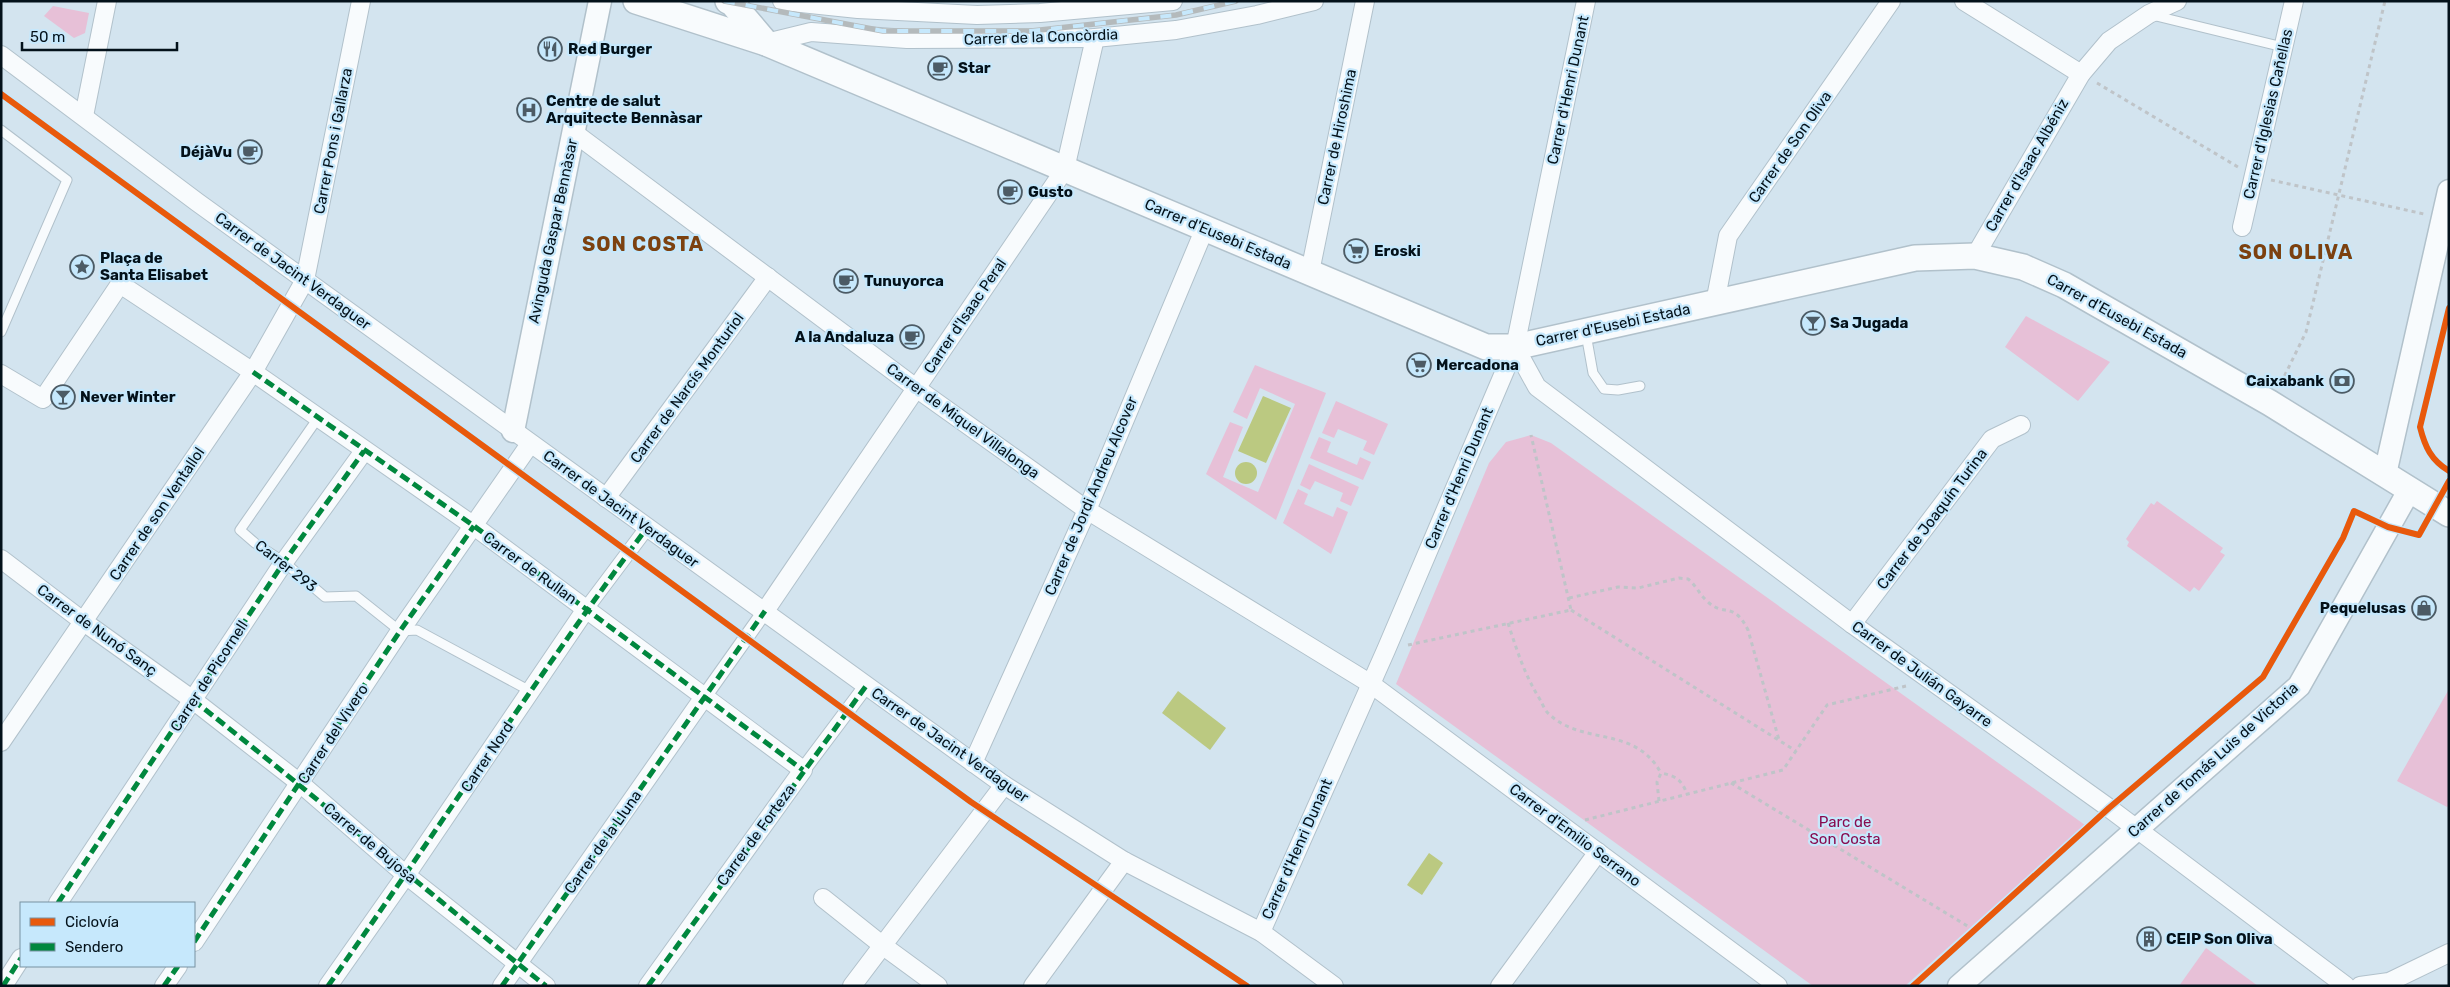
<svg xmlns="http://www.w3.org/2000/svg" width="2450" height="987" viewBox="0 0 2450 987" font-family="Rubik,sans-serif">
  <rect width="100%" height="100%" fill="#d3e4ef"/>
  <g fill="#e7c0d7">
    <path d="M53,6L89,13L85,33L74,38L44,16Z"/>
    <path d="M2026,316L2110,362L2078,401L2005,347Z"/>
    <path d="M1255,365L1326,393L1276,520L1206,474L1230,422L1243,427L1223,477L1258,492L1295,404L1260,388L1247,419L1233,412Z"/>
    <path d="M1336,401L1388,424L1374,455L1363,450L1367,441L1338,429L1334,438L1322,433Z"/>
    <path d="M1531,435L1551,443L2085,825L1905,986H1813L1396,684L1489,463L1506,442Z"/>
    <path d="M1319,437L1331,442L1327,452L1357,465L1360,457L1371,462L1363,480L1310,458Z"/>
    <path d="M1309,464L1359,487L1351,506L1340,501L1343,493L1315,481L1310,490L1300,485Z"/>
    <path d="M1298,489L1308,494L1304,504L1333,517L1337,507L1348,512L1331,554L1283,523Z"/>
    <path d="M2157,501L2223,548L2220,552L2225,555L2199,591L2194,587L2190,592L2127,546L2129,542L2126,539L2151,503L2154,505Z"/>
    <path d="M2449,689V805L2447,807L2397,781Z"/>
    <path d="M2206,948L2258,986H2179Z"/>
  </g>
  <g fill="#bbc981">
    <path d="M1263,396L1291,408L1266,463L1238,451Z"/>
    <circle cx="1246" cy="473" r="11"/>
    <path d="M1178,691L1226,728L1210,750L1162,713Z"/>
    <path d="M1429,853L1443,863L1422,895L1407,885Z"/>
  </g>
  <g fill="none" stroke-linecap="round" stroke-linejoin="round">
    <g stroke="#b1c1cb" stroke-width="11">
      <g id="service">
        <path d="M2152,15L2283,47"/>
        <path d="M1,130L67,180L1,332"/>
        <path d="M1586,334L1593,373L1604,389L1618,390L1640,386"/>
        <path d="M318,418L240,530L255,543L284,562L325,597L356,596L400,631L417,630L532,692"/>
      </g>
    </g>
    <g stroke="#b1c1cb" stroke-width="16">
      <g id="pedestrian">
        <path d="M586,609L646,529"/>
        <path d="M704,697L765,611"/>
        <path d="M803,770L866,686"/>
      </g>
    </g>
    <g stroke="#b1c1cb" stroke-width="20">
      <g id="minor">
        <path d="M782,1L858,9L977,15L1040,13L1173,1"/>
        <path d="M1964,1L2081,74"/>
        <path d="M766,43L811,32L907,39L1095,38L1176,30L1257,15L1314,1"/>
        <path d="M1,55L197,202L1004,785L1124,861L1261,932L1334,986"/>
        <path d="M84,116L107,1"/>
        <path d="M573,132L916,388L1087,510L1371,684L1778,986"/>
        <path d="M2242,227L2294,1"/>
        <path d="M1975,256L2081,74L2109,41L2149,14L2177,1"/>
        <path d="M1310,272L1365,1"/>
        <path d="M1715,303L1728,236L1891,1"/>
        <path d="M1515,347L1537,387L1852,624L2109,808L2346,986"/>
        <path d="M1,374L43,399L120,284L253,372L474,526L803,770L648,986"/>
        <path d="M606,498L768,277"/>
        <path d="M1,559L84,622L193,700L301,784L406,875L546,986"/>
        <path d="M765,611L1065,169L1095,38"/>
        <path d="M1852,624L1992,439L2021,425"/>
        <path d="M1,742L253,372L305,280L361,1"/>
        <path d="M973,763L1087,510L1205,228"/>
        <path d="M823,898L882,945L938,986"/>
        <path d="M58,903L284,562L364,451"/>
        <path d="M1261,932L1386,650L1515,347L1586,1"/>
        <path d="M194,942L400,631L530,444"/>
        <path d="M3,986L21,958"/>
        <path d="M164,986L178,966"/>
        <path d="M328,986L406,875L586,609"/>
        <path d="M502,986L704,697"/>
        <path d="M852,986L1004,785"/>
        <path d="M1033,986L1124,861"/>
        <path d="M1500,986L1598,852"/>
        <path d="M2360,986L2389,982L2449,953"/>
      </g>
    </g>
    <g stroke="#b1c1cb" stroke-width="25">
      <g id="tertiary">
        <path d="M513,431L600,1"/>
        <path d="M2385,474L2449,191"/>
        <path d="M1959,986L2299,686L2410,489"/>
      </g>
    </g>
    <g stroke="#b1c1cb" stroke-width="28">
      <g id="secondary">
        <path d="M636,1L766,43L1486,347H1515L1915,258L1975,256L2023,267L2064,285L2270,403L2449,514"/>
        <path d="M728,1L732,3L766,43"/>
      </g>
    </g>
    <g stroke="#bfc4c8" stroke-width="3" stroke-dasharray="4 4" stroke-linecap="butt">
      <path d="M2097,83L2238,167"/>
      <path d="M2271,180L2424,214"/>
      <path d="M2281,383L2306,332L2385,1"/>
      <path d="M1569,598L1618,587L1638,588L1679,578L1688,579C1696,585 1699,594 1707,601C1724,618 1733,600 1748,630L1779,740"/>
      <path d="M1571,610L1796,751"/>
      <path d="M1508,623C1517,651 1525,676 1541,701C1543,705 1545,711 1549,714C1582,746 1635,725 1661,773"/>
      <path d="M1408,645L1571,610L1531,435"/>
      <path d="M1731,783L1974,930"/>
      <path d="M1659,801L1657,782L1661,773C1676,776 1682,780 1687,794"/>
      <path d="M1585,820L1783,770L1827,705L1906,686"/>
    </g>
    <use href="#service" stroke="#f8fbfd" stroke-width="9"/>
    <use href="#pedestrian" stroke="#f8fbfd" stroke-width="14"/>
    <use href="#minor" stroke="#f8fbfd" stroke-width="18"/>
    <use href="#tertiary" stroke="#f8fbfd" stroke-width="22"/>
    <use href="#secondary" stroke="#f8fbfd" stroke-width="25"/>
    <g stroke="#b4babc" stroke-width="5.5">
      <path id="rail" d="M724,1L883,31H1031L1176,15L1236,1"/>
    </g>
    <use href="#rail" stroke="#c6e8fc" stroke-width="4" stroke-dasharray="11" stroke-linecap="butt"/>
    <g stroke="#00873e" stroke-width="5" stroke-dasharray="10 5" stroke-linecap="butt">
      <path d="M253,372L474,526L803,770"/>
      <path d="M193,700C312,793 427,892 546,986"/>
      <path d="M58,903L284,562L364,451"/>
      <path d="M194,942L400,631L474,526"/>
      <path d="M3,986L21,958"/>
      <path d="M164,986L178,966"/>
      <path d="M328,986C435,834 536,678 646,529"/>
      <path d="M502,986L765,611"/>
      <path d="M648,986L866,686"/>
    </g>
    <g stroke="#c6e8fc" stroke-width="9">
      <g id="cycleway">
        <path d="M1,94L971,802L1247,986"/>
        <path d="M2449,308L2420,427C2425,447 2431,460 2449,471"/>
        <path d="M1913,986L2109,808L2263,677L2343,538L2354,511L2388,527L2419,535L2449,481"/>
      </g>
    </g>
    <use href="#cycleway" stroke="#e8590c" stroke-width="6"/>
  </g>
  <defs>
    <g id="restaurant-ring" transform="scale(1.25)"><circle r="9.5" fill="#c6e8fc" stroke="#4c5b65" stroke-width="1.5"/><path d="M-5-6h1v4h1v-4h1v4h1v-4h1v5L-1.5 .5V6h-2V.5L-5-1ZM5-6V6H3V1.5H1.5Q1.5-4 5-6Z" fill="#4c5b65"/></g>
    <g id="cafe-ring" transform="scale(1.25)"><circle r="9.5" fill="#c6e8fc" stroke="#4c5b65" stroke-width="1.5"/><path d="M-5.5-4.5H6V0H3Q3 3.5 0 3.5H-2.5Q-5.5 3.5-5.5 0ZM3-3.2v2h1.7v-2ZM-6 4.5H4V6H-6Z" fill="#4c5b65"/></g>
    <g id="hospital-ring" transform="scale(1.25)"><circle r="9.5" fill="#c6e8fc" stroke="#4c5b65" stroke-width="1.5"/><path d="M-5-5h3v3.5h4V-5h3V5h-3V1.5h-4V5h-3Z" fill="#4c5b65"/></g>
    <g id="supermarket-ring" transform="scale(1.25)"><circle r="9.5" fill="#c6e8fc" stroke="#4c5b65" stroke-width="1.5"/><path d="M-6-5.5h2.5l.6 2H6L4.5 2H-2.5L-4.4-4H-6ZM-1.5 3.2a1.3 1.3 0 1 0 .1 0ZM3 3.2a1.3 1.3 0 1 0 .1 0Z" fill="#4c5b65"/></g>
    <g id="sight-ring" transform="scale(1.25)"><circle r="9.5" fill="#c6e8fc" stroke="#4c5b65" stroke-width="1.5"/><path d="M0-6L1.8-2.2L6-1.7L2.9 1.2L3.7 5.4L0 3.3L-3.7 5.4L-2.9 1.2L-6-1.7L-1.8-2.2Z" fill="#4c5b65"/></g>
    <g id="bar-ring" transform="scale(1.25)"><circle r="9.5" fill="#c6e8fc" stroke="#4c5b65" stroke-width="1.5"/><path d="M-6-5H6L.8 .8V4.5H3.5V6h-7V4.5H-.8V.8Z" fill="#4c5b65"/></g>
    <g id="bank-ring" transform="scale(1.25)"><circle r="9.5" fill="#c6e8fc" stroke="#4c5b65" stroke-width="1.5"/><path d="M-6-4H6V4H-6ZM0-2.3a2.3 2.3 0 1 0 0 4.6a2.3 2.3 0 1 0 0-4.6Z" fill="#4c5b65"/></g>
    <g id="shop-ring" transform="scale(1.25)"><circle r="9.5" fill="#c6e8fc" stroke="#4c5b65" stroke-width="1.5"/><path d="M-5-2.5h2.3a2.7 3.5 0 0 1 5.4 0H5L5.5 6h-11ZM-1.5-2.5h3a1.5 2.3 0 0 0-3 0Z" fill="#4c5b65"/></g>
    <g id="building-ring" transform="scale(1.25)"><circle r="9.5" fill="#c6e8fc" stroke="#4c5b65" stroke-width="1.5"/><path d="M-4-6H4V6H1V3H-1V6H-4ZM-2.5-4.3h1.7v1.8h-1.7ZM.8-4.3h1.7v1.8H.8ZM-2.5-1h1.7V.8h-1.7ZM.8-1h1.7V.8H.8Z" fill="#4c5b65"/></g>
  </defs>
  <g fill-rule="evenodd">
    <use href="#restaurant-ring" x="550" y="49"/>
    <use href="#cafe-ring" x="940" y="68"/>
    <use href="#hospital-ring" x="529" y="110"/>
    <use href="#cafe-ring" x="250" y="152"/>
    <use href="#cafe-ring" x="1010" y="192"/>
    <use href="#supermarket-ring" x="1356" y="251"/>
    <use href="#sight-ring" x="82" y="267"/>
    <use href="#cafe-ring" x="846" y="281"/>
    <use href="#bar-ring" x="1813" y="323"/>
    <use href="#cafe-ring" x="912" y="337"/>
    <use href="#supermarket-ring" x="1419" y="365"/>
    <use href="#bank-ring" x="2342" y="381"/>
    <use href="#bar-ring" x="63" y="397"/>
    <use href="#shop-ring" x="2424" y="608"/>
    <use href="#building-ring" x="2149" y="939"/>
  </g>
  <g text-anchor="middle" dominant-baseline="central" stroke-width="4.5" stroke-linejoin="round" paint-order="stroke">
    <g font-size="15" fill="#03111a" stroke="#c6e8fc">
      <text transform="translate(1041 37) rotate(-2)">Carrer de la Concòrdia</text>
      <text transform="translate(1568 90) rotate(-78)">Carrer d'Henri Dunant</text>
      <text transform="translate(2268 114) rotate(-77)">Carrer d'Iglesias Cañellas</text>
      <text transform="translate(1337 137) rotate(-78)">Carrer de Hiroshima</text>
      <text transform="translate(333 141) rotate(-79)">Carrer Pons i Gallarza</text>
      <text transform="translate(1790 147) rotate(-55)">Carrer de Son Oliva</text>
      <text transform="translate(2027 165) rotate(-60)">Carrer d'Isaac Albéniz</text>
      <text transform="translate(553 231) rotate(-78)">Avinguda Gaspar Bennàsar</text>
      <text transform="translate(1218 234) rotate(23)">Carrer d'Eusebi Estada</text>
      <text transform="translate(293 271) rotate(36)">Carrer de Jacint Verdaguer</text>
      <text transform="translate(965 316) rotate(-56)">Carrer d'Isaac Peral</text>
      <text transform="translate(2117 316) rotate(29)">Carrer d'Eusebi Estada</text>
      <text transform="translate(1613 325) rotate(-12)">Carrer d'Eusebi Estada</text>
      <text transform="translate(687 388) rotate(-54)">Carrer de Narcís Monturiol</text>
      <text transform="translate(963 421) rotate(36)">Carrer de Miquel Villalonga</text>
      <text transform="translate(1459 478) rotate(-67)">Carrer d'Henri Dunant</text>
      <text transform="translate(1091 496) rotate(-67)">Carrer de Jordi Andreu Alcover</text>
      <text transform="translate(621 509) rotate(36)">Carrer de Jacint Verdaguer</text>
      <text transform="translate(157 514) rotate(-56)">Carrer de son Ventallol</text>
      <text transform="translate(1932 519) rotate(-53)">Carrer de Joaquín Turina</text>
      <text transform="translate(286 566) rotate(38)">Carrer 293</text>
      <text transform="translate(530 568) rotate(36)">Carrer de Rullan</text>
      <text transform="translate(97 630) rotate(36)">Carrer de Nunó Sanç</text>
      <text transform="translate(1922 674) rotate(36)">Carrer de Julián Gayarre</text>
      <text transform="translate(209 676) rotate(-57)">Carrer de Picornell</text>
      <text transform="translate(333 734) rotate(-57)">Carrer del Vivero</text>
      <text transform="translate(950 745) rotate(35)">Carrer de Jacint Verdaguer</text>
      <text transform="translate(487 757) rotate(-56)">Carrer Nord</text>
      <text transform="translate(2213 760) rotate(-42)">Carrer de Tomás Luis de Victoria</text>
      <text transform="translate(756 835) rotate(-54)">Carrer de Forteza</text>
      <text transform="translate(1575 835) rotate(37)">Carrer d'Emilio Serrano</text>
      <text transform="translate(603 842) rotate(-55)">Carrer de la Lluna</text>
      <text transform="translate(370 843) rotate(40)">Carrer de Bujosa</text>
      <text transform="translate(1297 849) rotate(-66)">Carrer d'Henri Dunant</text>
    </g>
    <g font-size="15" font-weight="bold" fill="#03111a" stroke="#c6e8fc" text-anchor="start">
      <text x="568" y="49">Red Burger</text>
      <text x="958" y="68">Star</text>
      <text x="546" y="101">Centre de salut<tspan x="546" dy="17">Arquitecte Bennàsar</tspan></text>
      <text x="232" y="152" text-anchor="end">DéjàVu</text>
      <text x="1028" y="192">Gusto</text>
      <text x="1374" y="251">Eroski</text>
      <text x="100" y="258">Plaça de<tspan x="100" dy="17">Santa Elisabet</tspan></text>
      <text x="864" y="281">Tunuyorca</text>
      <text x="1830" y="323">Sa Jugada</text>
      <text x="894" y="337" text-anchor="end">A la Andaluza</text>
      <text x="1436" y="365">Mercadona</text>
      <text x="2324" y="381" text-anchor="end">Caixabank</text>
      <text x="80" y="397">Never Winter</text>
      <text x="2406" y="608" text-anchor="end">Pequelusas</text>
      <text x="2166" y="939">CEIP Son Oliva</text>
    </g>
    <g font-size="15" fill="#880c50" stroke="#c6e8fc">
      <text x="1845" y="822">Parc de<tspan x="1845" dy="17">Son Costa</tspan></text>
    </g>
    <g font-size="20" font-weight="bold" letter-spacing="1" fill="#7c4110" stroke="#c6e8fc">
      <text x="643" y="244">SON COSTA</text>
      <text x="2296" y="252">SON OLIVA</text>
    </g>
  </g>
  <rect width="2450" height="987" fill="none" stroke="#03111a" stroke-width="5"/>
  <rect x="20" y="902" width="175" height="65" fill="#c6e8fc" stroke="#7892a2"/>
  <rect x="30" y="918" width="25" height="8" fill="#e8590c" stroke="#7892a2"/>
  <text x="65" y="927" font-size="15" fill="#03111a">Ciclovía</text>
  <rect x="30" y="943" width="25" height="8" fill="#00873e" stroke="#7892a2"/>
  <text x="65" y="952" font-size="15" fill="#03111a">Sendero</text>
  <path d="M22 42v8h155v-8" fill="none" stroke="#03111a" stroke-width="2.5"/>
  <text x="30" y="42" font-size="15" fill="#03111a" stroke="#c6e8fc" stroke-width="4" paint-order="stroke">50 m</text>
</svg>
